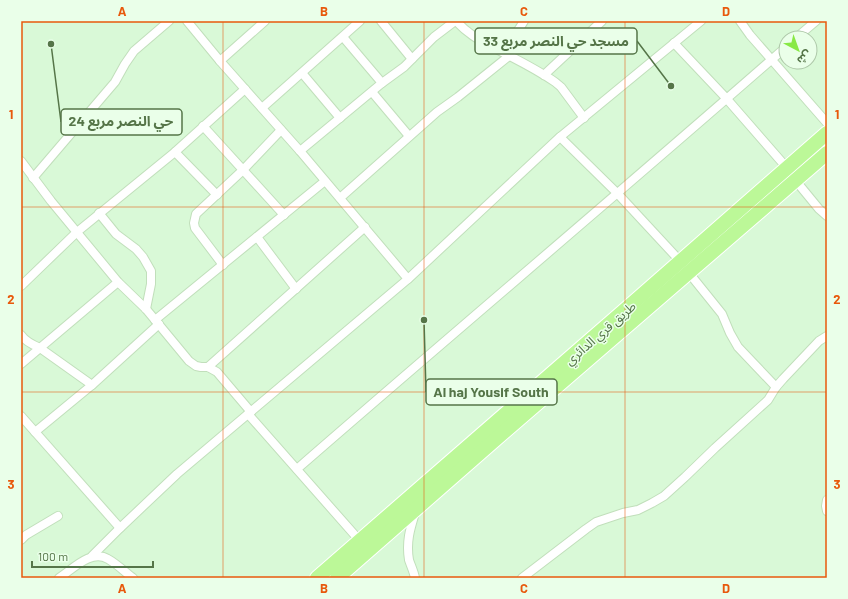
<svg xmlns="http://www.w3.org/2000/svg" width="848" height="599" viewBox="0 0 848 599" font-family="Barlow,'Noto Sans Arabic',sans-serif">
  <rect width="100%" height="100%" fill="#e3fde3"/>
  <path fill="#d9f9d7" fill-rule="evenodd" d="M21,21H827V578H21ZM786,38H810V62H786Z"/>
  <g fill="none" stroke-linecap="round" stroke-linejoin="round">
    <g stroke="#c1dfbb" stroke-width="10">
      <g id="street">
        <path d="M187,21L220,61L300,151L408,279"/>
        <path d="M381,21L412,59"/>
        <path d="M456,21C471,37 482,41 500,51C518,60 539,71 555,82L561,87L584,118"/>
        <path d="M740,21L750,35L827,123"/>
        <path d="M343,37L382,83"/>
        <path d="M796,38L816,21"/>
        <path d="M674,43L726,98L787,168"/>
        <path d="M500,50L519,29L524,21"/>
        <path d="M220,61L265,21"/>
        <path d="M302,73L340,118"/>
        <path d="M544,75L602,21"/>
        <path d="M372,92L409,136"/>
        <path d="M262,108L360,21"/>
        <path d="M203,126L284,215"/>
        <path d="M560,137L617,193L681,262"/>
        <path d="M300,151L382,83L404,67L434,37L455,21"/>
        <path d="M175,152L217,195"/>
        <path d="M21,161L51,201L118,282L146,309L189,361L196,366L201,367H208L217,372L251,412"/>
        <path d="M33,178L115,82L125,64L134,51L169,21"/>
        <path d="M796,181L819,209L827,216"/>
        <path d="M340,198L437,112L458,97L509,56"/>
        <path d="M99,213L116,234L136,249L143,257L151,271V284L146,309"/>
        <path d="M257,237L296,289"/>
        <path d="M223,265L195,228L194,223L196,214L243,170L281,130"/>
        <path d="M689,273L722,314L730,333L738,347L776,387"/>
        <path d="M21,286L77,232L175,152L245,89"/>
        <path d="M155,320L325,181"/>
        <path d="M21,335C25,341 33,345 40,348L92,385"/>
        <path d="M21,364L118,282"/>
        <path d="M208,367L365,227"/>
        <path d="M248,414L360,541"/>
        <path d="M21,416L120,528"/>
        <path d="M35,432L92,385L159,324"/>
        <path d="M297,469C459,328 624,189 786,47"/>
        <path d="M827,500L826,506L827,511"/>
        <path d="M415,513C410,529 406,542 409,560C411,566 414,572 415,578"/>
        <path d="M21,540L26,535L58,516"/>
        <path d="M92,556L120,528L177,474L408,279L560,137L701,21"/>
        <path d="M59,578C73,569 91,549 108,559C117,564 125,572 133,578"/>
        <path d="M522,578L586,529L596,522L623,513L638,510L652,503L664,496L685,477L715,448L768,400L776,387L783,379L819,341L827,336"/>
      </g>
    </g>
    <g stroke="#fff" stroke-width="16">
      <g id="highway">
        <path d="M317,578L634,302L827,133"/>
        <path d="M337,578L497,438L827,153"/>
      </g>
    </g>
    <use href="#street" stroke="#fff" stroke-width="8"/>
    <use href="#highway" stroke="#bcf898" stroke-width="14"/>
  </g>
  <path fill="none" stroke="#e8590c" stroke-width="1" stroke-opacity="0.55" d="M223,21V578M424,21V578M625,21V578M21,207H827M21,392H827"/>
  <g text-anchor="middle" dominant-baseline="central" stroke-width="3" stroke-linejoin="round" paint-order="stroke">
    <g font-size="13" fill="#557548" stroke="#eaffe9">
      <text transform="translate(600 333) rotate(-41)">طريق قري الدائري</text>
    </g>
  </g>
  <path fill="none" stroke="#557548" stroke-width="1.5" d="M671 86L637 41M51 44L61 122M424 320L426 392"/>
  <g fill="#557548" stroke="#eaffe9" stroke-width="1.5">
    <circle cx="671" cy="86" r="4"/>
    <circle cx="51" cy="44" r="4"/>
    <circle cx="424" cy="320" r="4"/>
  </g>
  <g fill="#eaffe9" stroke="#557548" stroke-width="1.5">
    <rect x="475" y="28" width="162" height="26" rx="4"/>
    <rect x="61" y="109" width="121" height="26" rx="4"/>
    <rect x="426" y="379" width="131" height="26" rx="4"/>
  </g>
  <g font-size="14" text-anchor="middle" font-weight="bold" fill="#557548">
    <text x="556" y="46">مسجد حي النصر مربع 33</text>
    <text x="121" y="126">حي النصر مربع 24</text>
    <text x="491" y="397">Al haj Yousif South</text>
  </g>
  <rect width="848" height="599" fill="none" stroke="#eaffe9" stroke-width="44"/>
  <g transform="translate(798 50) rotate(139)"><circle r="19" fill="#eaffe9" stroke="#aec8a9"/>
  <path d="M0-3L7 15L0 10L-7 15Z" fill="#88e945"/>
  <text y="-6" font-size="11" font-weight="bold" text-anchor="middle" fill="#557548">ش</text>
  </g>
  <path d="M32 561v6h121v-6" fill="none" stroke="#557548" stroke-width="2"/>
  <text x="38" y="561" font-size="12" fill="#557548" stroke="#eaffe9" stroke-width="3" paint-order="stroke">100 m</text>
  <rect x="22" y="22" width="804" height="555" fill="none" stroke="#e8590c" stroke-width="1.5"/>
  <g font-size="13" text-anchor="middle" font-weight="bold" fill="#e8590c">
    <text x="122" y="16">A</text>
    <text x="324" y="16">B</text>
    <text x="524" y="16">C</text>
    <text x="726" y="16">D</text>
    <text x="11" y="119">1</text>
    <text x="837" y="119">1</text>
    <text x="11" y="304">2</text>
    <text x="837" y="304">2</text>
    <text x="11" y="489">3</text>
    <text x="837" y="489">3</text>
    <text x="122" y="593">A</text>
    <text x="324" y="593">B</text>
    <text x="524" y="593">C</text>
    <text x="726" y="593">D</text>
  </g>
</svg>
